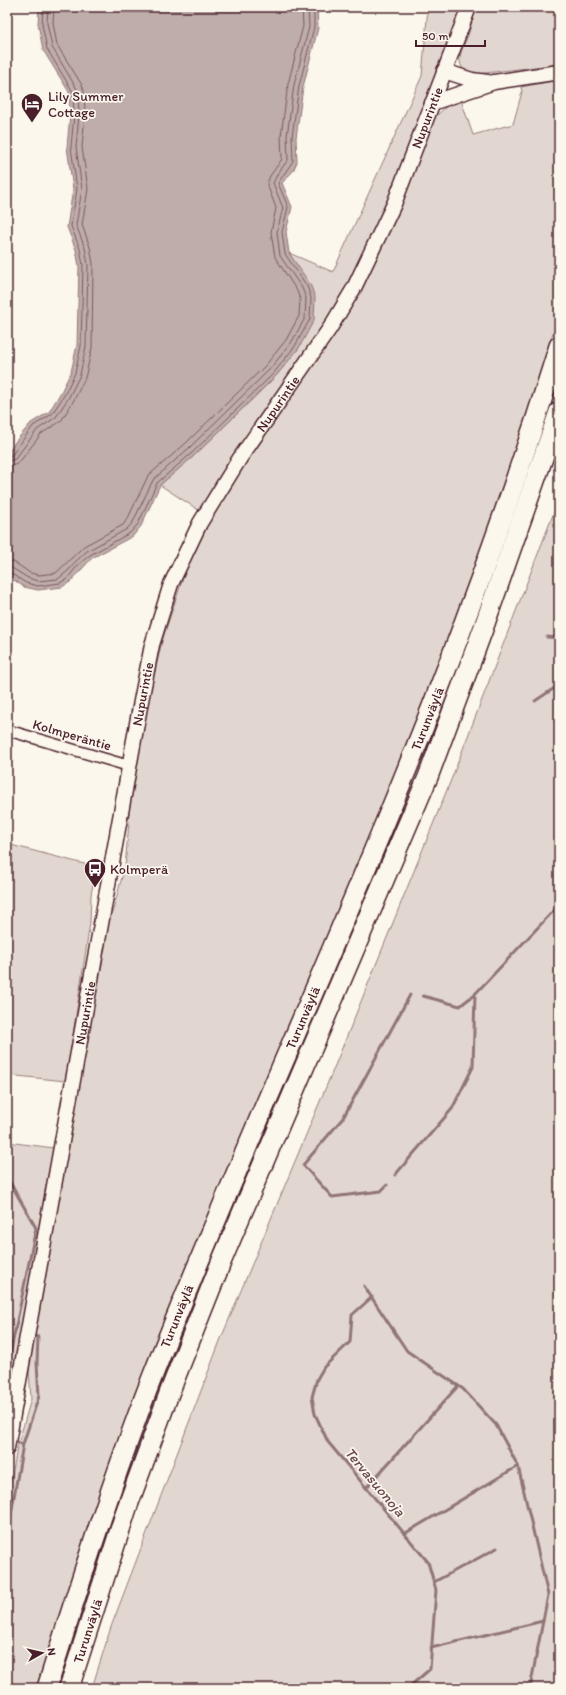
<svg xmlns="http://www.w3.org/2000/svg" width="566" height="1695" viewBox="0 0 566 1695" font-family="Itim,sans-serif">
  <rect width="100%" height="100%" fill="#fbf7ec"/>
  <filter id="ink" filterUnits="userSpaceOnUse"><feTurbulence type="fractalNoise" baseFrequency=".025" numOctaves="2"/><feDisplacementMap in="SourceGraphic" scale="8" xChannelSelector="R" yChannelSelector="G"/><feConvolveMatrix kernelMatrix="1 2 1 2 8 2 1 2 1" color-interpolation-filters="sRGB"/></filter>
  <g filter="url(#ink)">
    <g fill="#e2d7d0" stroke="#967b7e">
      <path d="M428,7H461L392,193L351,279L328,320L230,460L200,511L160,485L195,455L276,376L299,348L296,264L289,253L333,272L422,76Z"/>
      <path d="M473,7H559V64L469,75C450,61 466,46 470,29C472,22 472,14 473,7Z"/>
      <path d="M559,80V314L525,421L464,598L391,787L85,1540L36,1688H7V1504L17,1448L31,1399L29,1371L32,1345L104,933L113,910L125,866L129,823L127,820L137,750L162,641L192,551L232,482L401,199L435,117L449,104L460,97L473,135L513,124L522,92L521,87Z"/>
      <path d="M559,499V1688H92L111,1627L220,1341L336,1063L453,775Z"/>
      <path d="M7,844L96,867L91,895L90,923L66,1081L7,1075Z"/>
      <path d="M7,1142L54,1148L7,1413Z"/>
    </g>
    <path fill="#bfadaa" stroke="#907477" d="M39,7H317L318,28L303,87L296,138L297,162L293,171L282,183L292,207L286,232L289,253L310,284L315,297L314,320L299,348L276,376L195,455L160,485L141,526L133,536L92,558L70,582L62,587L38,590L24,587L7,575V455L15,442L31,423L49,412L61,392L71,372L77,345L79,266L76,250L67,227L73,189L67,147L70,115L69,92L43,50L38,24Z"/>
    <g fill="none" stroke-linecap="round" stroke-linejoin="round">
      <g stroke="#79585e" stroke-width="1">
        <path d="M7,456L12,455L33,426L52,414L65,394L75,373L81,346L83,265L80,249L71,226L77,189L71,147L74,115L73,92L47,49L42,24L43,7"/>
        <path d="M7,461L15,459L37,430L56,417L69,397L80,375L86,346L88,265L85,248L76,225L82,189L76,147L79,115L78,91L52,47L47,23L48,7"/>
        <path d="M7,467L18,464L41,434L61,421L74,400L85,378L92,348L93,264L90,247L82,225L88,189L82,147L85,115L84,91L82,85L57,45L53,23L54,7"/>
        <path d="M7,561L14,562L30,573L39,575L56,573L84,546L123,525L128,518L148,476L185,444L265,366L286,340L299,316L300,299L297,291L275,257L271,232L276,208L267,184L270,176L282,159L281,136L288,84L303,26L302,7"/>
        <path d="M7,567L12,568L28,578L38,581L58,579L70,569L75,562L87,551L127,529L133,522L153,480L189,448L269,370L291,343L305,318L306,298L302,288L280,256L277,232L283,208L273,183L278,173L288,160L287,136L294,85L309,27L308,7"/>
        <path d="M7,572L10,573L26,583L38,586L60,583L67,579L78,565L90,555L130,533L138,524L157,483L193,452L273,374L295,346L310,319L311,298L307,286L285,254L282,232L288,207L278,183L293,161L292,137L299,86L314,27V7"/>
      </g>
      <g stroke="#907477" stroke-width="3">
        <path d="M547,637L559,638"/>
        <path d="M535,701L559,685"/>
        <path d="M423,996L460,1006L475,994"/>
        <path d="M395,1175L452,1109L473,1067L475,994L559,905"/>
        <path d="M7,1177L36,1228L7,1370"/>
        <path d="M387,1185L381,1191L332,1197L303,1165L343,1118L410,995"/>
        <path d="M364,1286L407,1351L463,1389L496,1425L518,1466L548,1595L530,1688"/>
        <path d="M372,1297L352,1315L350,1342L324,1367L317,1379L312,1397L315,1414L328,1442L428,1562L436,1590L430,1669L408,1688"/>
        <path d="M16,1442L23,1444"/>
        <path d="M366,1488L458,1386"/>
        <path d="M404,1534L518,1466"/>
        <path d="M7,1538L23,1444L39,1396L37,1363L38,1337L35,1336"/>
        <path d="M434,1582L497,1548"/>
        <path d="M431,1648L543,1621"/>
      </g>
      <g stroke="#4a1f2b" stroke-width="13">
        <path id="street" d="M7,730L129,766"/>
      </g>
      <g stroke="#4a1f2b" stroke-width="17">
        <g id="secondary">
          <path d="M444,71L472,80L488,82"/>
          <path d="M432,103L494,82L559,72"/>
          <path id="s1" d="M7,1448L141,701L152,645L171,584L200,523L240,458L330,328L354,288L394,204L469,7"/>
        </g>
      </g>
      <g stroke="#4a1f2b" stroke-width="22">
        <g id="highway">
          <path id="s2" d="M47,1688C79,1585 112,1481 151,1380C231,1176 323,977 405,774C462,634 514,491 559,346"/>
          <path id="s3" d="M69,1688L127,1508L170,1391L222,1260L428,777L482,632L559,412"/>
        </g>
      </g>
      <use href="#street" stroke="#fbf7ec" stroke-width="10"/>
      <use href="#secondary" stroke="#fbf7ec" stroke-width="14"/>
      <use href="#highway" stroke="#fbf7ec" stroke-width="19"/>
    </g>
  </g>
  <defs>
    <g id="hotel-pin" transform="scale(1.15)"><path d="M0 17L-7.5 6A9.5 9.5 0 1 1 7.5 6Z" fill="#4a1f2b" stroke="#fbf7ec"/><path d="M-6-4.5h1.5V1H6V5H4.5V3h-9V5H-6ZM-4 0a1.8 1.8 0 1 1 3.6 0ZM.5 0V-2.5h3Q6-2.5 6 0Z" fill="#fff"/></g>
    <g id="bus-pin" transform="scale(1.15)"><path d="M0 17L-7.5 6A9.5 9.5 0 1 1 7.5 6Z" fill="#4a1f2b" stroke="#fbf7ec"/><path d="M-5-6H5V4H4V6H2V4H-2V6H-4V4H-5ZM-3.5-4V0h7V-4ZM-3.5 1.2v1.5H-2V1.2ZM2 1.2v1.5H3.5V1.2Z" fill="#fff"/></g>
  </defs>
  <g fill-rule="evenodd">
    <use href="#hotel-pin" x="32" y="104"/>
    <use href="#bus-pin" x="95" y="869"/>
  </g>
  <g text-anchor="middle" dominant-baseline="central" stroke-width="3.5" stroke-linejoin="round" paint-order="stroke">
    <g font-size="14" fill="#4a1f2b" stroke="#fbf7ec" text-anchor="start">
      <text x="48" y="96">Lily Summer<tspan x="48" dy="16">Cottage</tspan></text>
      <text x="110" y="869">Kolmperä</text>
    </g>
    <g font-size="14" fill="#4a1f2b" stroke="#fbf7ec">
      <text stroke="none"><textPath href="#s1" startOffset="1414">Nupurintie</textPath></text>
      <text stroke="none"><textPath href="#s1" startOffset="1090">Nupurintie</textPath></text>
      <text stroke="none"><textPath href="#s1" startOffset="766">Nupurintie</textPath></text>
      <text stroke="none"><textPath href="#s2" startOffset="1042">Turunväylä</textPath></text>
      <text transform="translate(72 735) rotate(16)">Kolmperäntie</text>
      <text stroke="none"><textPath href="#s1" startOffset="442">Nupurintie</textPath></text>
      <text stroke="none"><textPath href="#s2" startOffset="718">Turunväylä</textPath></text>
      <text stroke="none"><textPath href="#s2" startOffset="394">Turunväylä</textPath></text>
      <text stroke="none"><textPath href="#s3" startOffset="60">Turunväylä</textPath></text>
    </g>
    <g font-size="15" font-style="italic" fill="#6d4a51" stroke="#fbf7ec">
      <text transform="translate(375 1482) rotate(50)">Tervasuonoja</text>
    </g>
  </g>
  <rect width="566" height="1695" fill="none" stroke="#fbf7ec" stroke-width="24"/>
  <rect x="12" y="12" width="542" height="1671" fill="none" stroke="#4a1f2b" stroke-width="1.5" filter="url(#ink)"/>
  <g transform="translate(42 1653) rotate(82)" stroke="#fbf7ec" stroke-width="3" paint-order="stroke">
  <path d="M0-3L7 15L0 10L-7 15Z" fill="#4a1f2b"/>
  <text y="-6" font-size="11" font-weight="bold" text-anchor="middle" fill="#4a1f2b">N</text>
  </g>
  <path d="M416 40v6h69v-6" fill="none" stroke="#4a1f2b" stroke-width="2"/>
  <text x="422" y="40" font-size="12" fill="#4a1f2b" stroke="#fbf7ec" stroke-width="3" paint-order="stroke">50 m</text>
</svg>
